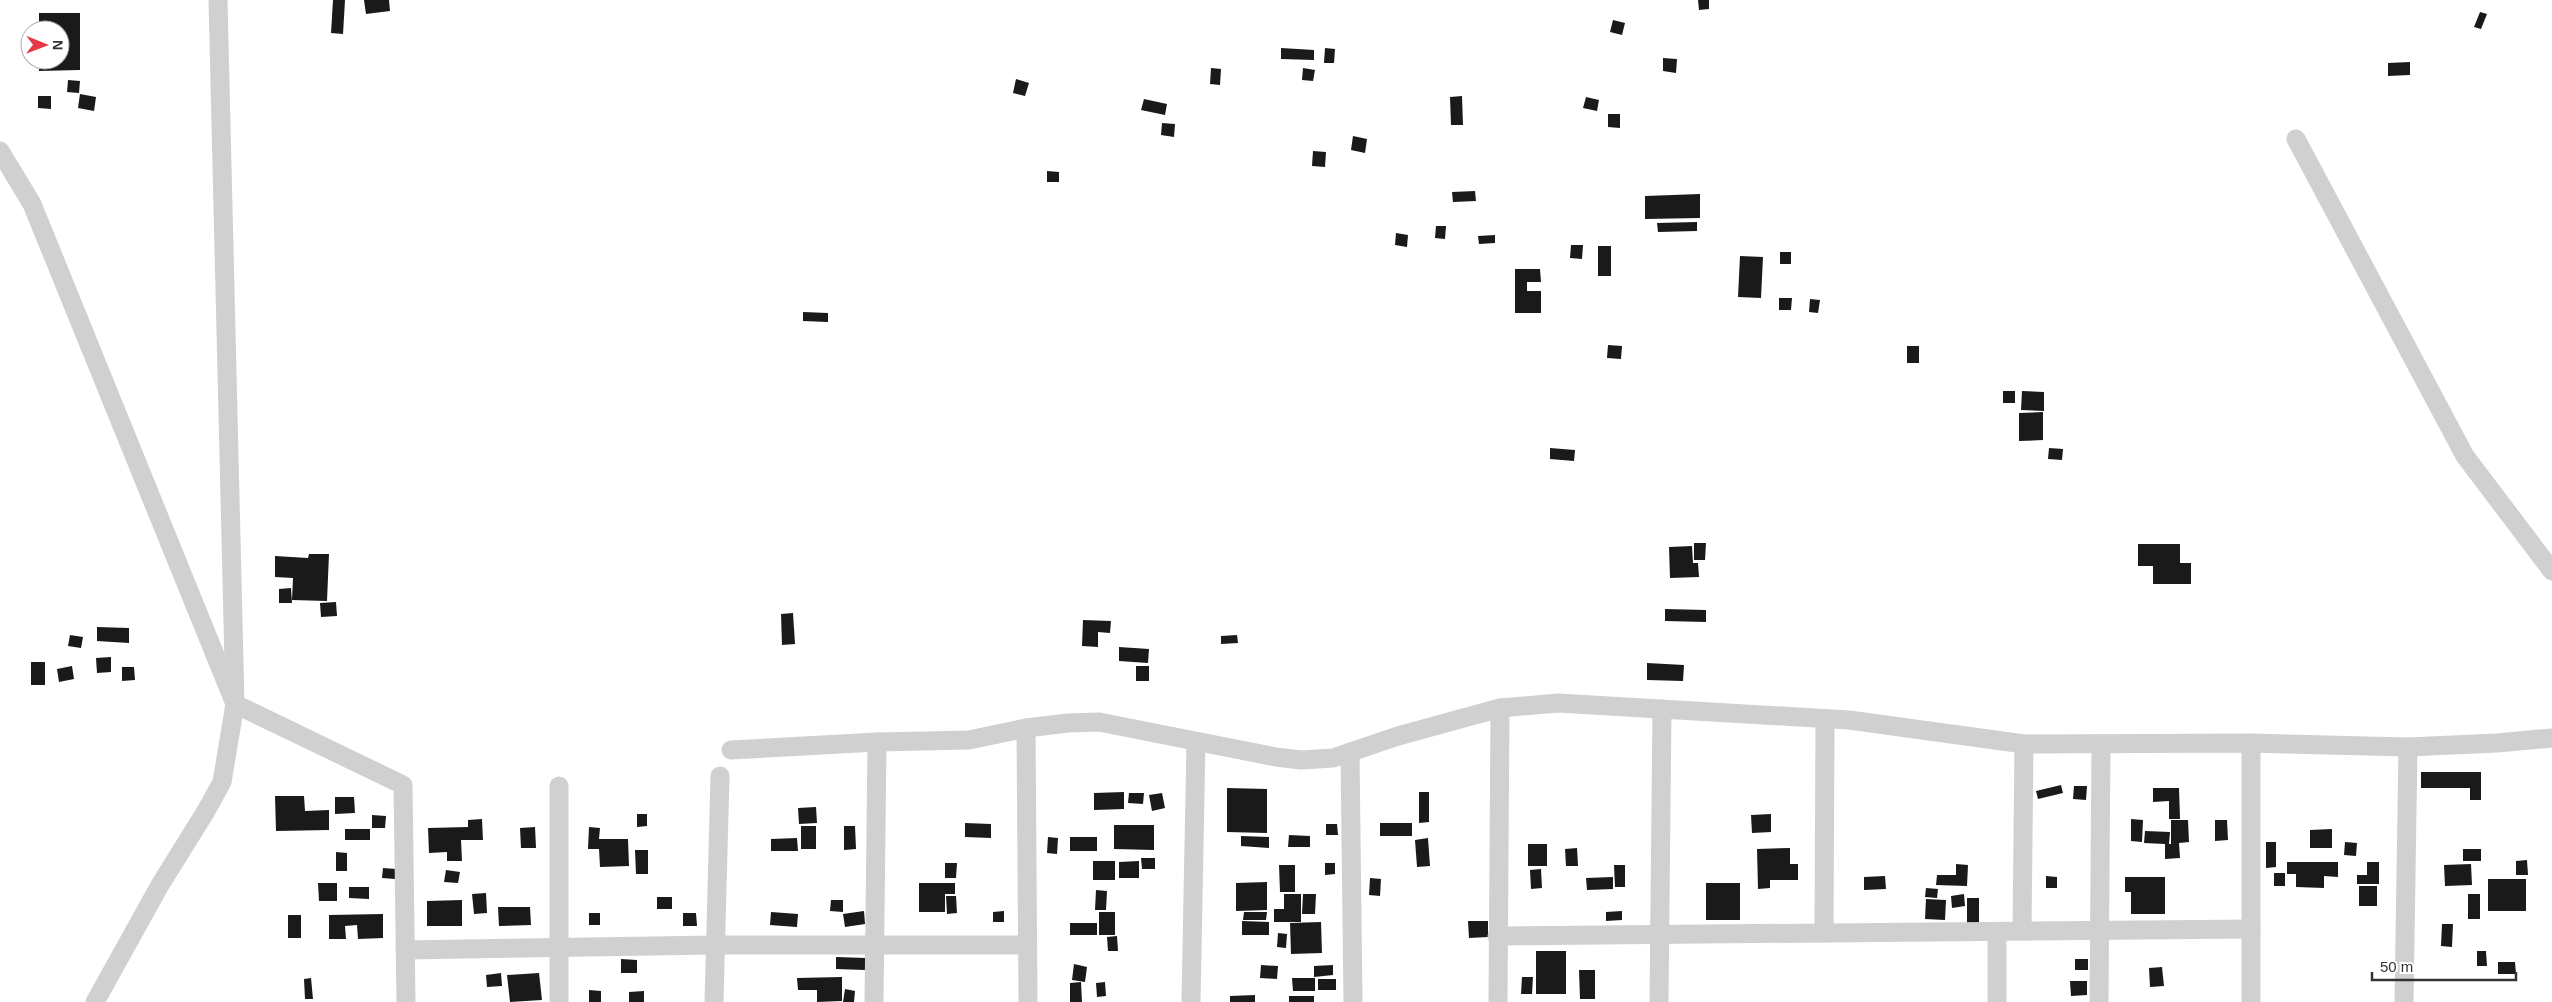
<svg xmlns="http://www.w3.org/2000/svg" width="2552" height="1002" viewBox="0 0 2552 1002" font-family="Helvetica,sans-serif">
  <rect width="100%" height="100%" fill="#fff"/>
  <g fill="#1a1a1a">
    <path d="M333,0H345L343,34L331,33Z"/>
    <path d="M364,0H389L390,11L366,14Z"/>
    <path d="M1698,0H1709V9L1699,10Z"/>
    <path d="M2480,12L2487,14L2481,29L2474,27Z"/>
    <path d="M39,13H80V70L39,71V60H60V30H39Z"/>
    <path d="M1613,20L1625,23L1622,35L1610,32Z"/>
    <path d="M1281,48L1314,50V60L1281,59Z"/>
    <path d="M1325,48L1335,49L1334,63H1324Z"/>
    <path d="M1663,58L1677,59L1676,73L1663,71Z"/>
    <path d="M2410,62V75L2388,76V63Z"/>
    <path d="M1211,68L1221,69L1220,85L1210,84Z"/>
    <path d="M1303,68L1315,70L1313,81L1302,80Z"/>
    <path d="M1016,79L1029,83L1025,96L1013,93Z"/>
    <path d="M68,80L80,81L79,93L67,92Z"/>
    <path d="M80,94L96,97L94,111L78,108Z"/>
    <path d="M38,96H51V109L38,108Z"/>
    <path d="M1462,96L1463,125H1451L1450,97Z"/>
    <path d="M1586,97L1599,100L1597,111L1583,108Z"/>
    <path d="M1144,99L1167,104L1165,115L1141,110Z"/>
    <path d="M1608,114H1620V128L1608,127Z"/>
    <path d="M1162,123L1175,124L1174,137L1161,135Z"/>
    <path d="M1353,136L1367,139L1365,153L1351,150Z"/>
    <path d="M1313,151L1326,152L1325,167L1312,166Z"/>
    <path d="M1047,171L1059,172V182H1047Z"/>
    <path d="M1475,191L1476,201L1453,202L1452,192Z"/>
    <path d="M1700,194V218L1645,219V196Z"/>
    <path d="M1697,222V231L1658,232L1657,223Z"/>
    <path d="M1436,226H1446L1445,239L1435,238Z"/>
    <path d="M1396,233L1408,235L1407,247L1395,245Z"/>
    <path d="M1495,235V243L1479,244L1478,236Z"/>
    <path d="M1571,245H1583L1582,259L1570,258Z"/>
    <rect x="1598" y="246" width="13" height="30"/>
    <rect x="1780" y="252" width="11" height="12"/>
    <path d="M1740,256L1763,257L1761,298L1738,297Z"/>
    <path d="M1515,269H1540L1541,282H1527V291H1541V313H1515Z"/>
    <path d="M1779,298H1792L1791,310H1779Z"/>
    <path d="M1810,299L1820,300L1818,313L1809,312Z"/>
    <path d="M803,312L828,313V322L803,321Z"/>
    <path d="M1608,345L1622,346L1621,359L1607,358Z"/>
    <rect x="1907" y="346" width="12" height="17"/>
    <rect x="2003" y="391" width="12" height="12"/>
    <path d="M2022,391L2044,392V411L2021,410Z"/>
    <path d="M2043,412V440L2019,441V413Z"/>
    <path d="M1550,448L1575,450L1574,461L1550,459Z"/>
    <path d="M2049,448L2063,449L2062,460L2048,459Z"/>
    <path d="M1694,543H1706L1705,560H1694Z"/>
    <path d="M2138,544H2180V563H2191V584H2153V566H2138Z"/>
    <path d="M1692,546L1693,563H1698L1699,577L1670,578L1669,547Z"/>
    <path d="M309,554H329L327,601L292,600L293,578L275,577V556L308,558Z"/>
    <path d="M291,588L292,603H279V589Z"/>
    <path d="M336,602L337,616L321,617L320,603Z"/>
    <path d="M1665,609L1706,610V622L1665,621Z"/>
    <path d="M793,613L795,644L782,645L781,614Z"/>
    <path d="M1083,620L1111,621L1110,633L1098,632V647L1082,646Z"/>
    <path d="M97,627L129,628V643L97,641Z"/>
    <path d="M70,635L83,637L81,648L68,646Z"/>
    <path d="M1237,635L1238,643L1221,644V636Z"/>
    <path d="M1119,647L1149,649L1148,663L1119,661Z"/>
    <path d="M111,657V672L97,673L96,658Z"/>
    <rect x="31" y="662" width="14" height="23"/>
    <path d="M1647,663L1684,665L1683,681L1647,680Z"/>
    <path d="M72,666L74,679L59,682L57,669Z"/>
    <rect x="1136" y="666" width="13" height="15"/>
    <path d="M122,667H134L135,680L122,681Z"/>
    <path d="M2421,772H2481V800H2470V788H2421Z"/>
    <path d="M2061,785L2063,793L2038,799L2036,791Z"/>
    <path d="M2074,786H2087L2086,800L2073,799Z"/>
    <path d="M1227,788L1267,789V833L1227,832Z"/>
    <path d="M2153,788H2179L2180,819H2169V801L2153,802Z"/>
    <path d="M1124,792V809L1094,810V793Z"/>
    <path d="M1419,792H1429V822L1419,823Z"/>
    <path d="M1129,793H1144L1143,804L1128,803Z"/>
    <path d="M1162,793L1165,808L1152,811L1149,795Z"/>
    <path d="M275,796H304L305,811L329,810V830L276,831Z"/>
    <path d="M335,797H354L355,813L335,814Z"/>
    <path d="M816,807L817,823L799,824L798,808Z"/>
    <path d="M637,814H647V826L637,827Z"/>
    <path d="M1771,814V832L1752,833L1751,815Z"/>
    <path d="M372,815L386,816L385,828H372Z"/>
    <path d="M482,819L483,840H461L462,861H447V852L429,853L428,828L468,827V820Z"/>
    <path d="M2131,819L2143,820L2142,842L2131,841Z"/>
    <path d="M2171,820H2188L2189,842L2179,843L2180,858L2165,859V844L2144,843L2145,831L2170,832L2169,844H2171Z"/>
    <path d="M2215,820H2227L2228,840L2215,841Z"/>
    <path d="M965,823L991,824V838L965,837Z"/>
    <rect x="1380" y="823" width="32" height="13"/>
    <path d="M1326,824H1337L1338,835H1326Z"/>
    <path d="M1114,825H1154V850L1114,849Z"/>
    <rect x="801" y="826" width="15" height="23"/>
    <path d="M844,826H855L856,849L844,850Z"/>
    <path d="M535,827L536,848H521L520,828Z"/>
    <path d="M589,827L600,828L599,839H628L629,866L600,867L599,849H588Z"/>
    <rect x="345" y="829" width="25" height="11"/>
    <path d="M2332,829V848H2310V830Z"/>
    <path d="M1289,835L1310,836V847H1288Z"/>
    <path d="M1241,836L1269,837V848L1241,846Z"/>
    <path d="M1048,837L1058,838L1057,854L1047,853Z"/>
    <rect x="1070" y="837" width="27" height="14"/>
    <path d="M797,838L798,851H771V839Z"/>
    <path d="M1428,838L1430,866L1417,867L1415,840Z"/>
    <path d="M2266,842H2276V867L2266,868Z"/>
    <path d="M2345,842L2357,843L2356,856L2344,855Z"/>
    <rect x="1528" y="844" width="19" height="22"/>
    <path d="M1577,848L1578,866H1566L1565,849Z"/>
    <path d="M1790,848V864H1798V880H1770V888L1758,889L1757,849Z"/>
    <rect x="2463" y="849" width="18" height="12"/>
    <path d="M635,850H648V874H636Z"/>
    <path d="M336,852L347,853V871H336Z"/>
    <path d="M1141,858H1155V869H1142Z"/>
    <path d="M2527,860L2528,875H2516V861Z"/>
    <rect x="1093" y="861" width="22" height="19"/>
    <path d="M1139,861V878H1119V862Z"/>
    <path d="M2287,862H2338V877L2324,876V888L2296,887V874H2287Z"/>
    <path d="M2367,862H2379V884H2357V875H2367Z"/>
    <path d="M945,863H957L956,878H945Z"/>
    <path d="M1325,863H1335V874L1325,875Z"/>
    <path d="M1956,864L1968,865L1967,886L1936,885L1937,875H1956Z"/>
    <path d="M2471,864L2472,885L2445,886L2444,865Z"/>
    <path d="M1279,865H1295V892H1280Z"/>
    <path d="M1614,865H1625V887H1615Z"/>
    <path d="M383,868L396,869L395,879L382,878Z"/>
    <path d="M1541,869L1542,888L1531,889L1530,870Z"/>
    <path d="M446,870L460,872L458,883L444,882Z"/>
    <rect x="2274" y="873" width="11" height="13"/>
    <path d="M1885,876L1886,889L1864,890V877Z"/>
    <path d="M2046,876L2057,877V888H2046Z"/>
    <path d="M1613,877V889L1587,890L1586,878Z"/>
    <path d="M2125,877H2165V914H2131V892H2125Z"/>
    <path d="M1370,878L1381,879L1380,896L1369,895Z"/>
    <rect x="2488" y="879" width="38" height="32"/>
    <path d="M1267,882V910L1236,911V883Z"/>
    <path d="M318,883H337V901H319Z"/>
    <path d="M919,883H955V894H945V912H919Z"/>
    <rect x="1706" y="883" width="34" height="37"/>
    <rect x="2359" y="886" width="18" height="20"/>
    <path d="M349,887H369V899L349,898Z"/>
    <path d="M1926,888L1938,889L1937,898L1925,897Z"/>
    <path d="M1096,890L1107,891L1106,910H1095Z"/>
    <path d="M486,893L487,913L474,914L472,894Z"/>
    <path d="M1284,894H1301V922H1274V909H1284Z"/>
    <path d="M1303,894H1316L1315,914H1302Z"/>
    <path d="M1964,894L1965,906L1952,908L1951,896Z"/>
    <rect x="2468" y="894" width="12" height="25"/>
    <path d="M946,896H956L957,913L947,914Z"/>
    <rect x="657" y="897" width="15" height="12"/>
    <path d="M1967,898H1979V928L1967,929Z"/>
    <path d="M1926,899L1946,900L1945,920L1925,919Z"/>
    <path d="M462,900V926H427V901Z"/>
    <path d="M831,900H843V912L830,911Z"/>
    <path d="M498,907H530L531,925L499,926Z"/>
    <path d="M864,911L865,924L845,927L843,914Z"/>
    <path d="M1004,911V922H993V912Z"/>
    <path d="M1622,911V920L1606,921V912Z"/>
    <path d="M771,912L798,914L797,927L770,925Z"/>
    <rect x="1099" y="912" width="16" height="23"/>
    <path d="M1244,912H1267L1266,920H1243Z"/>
    <rect x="589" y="913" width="11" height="12"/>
    <path d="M683,913H696L697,926H683Z"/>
    <path d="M383,914V938L358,939L357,925L345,926L346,939H329V915Z"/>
    <rect x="288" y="915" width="13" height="23"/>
    <path d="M1242,921L1269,922V935H1242Z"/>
    <path d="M1468,921H1488V937L1469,938Z"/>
    <path d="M1321,922L1322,953L1291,954L1290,923Z"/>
    <rect x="1070" y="923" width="27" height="12"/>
    <path d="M2442,924H2453L2452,947L2441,946Z"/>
    <path d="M1278,933L1287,934L1286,948L1277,947Z"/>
    <path d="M1117,936L1118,951H1108L1107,937Z"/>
    <rect x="1536" y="951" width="30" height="43"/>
    <path d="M2477,951H2486L2487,966H2477Z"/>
    <path d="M836,957L866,958L865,970L836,969Z"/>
    <path d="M621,959L637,960V973H621Z"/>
    <rect x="2075" y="959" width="13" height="11"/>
    <path d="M2498,962H2515L2516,974H2498Z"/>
    <path d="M1074,964L1087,967L1085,982L1072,980Z"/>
    <path d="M1261,965L1278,966L1277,979L1260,978Z"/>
    <path d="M1333,965V975L1314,977V966Z"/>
    <path d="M2162,967L2164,986L2150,987L2149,968Z"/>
    <path d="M1579,970H1595V999H1580Z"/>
    <path d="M501,973L502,986L487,987L486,975Z"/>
    <path d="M539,973L542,1000L510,1002L507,975Z"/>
    <path d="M842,977V1001L817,1002V990H798L797,978Z"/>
    <path d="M1522,977H1533L1532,994H1521Z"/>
    <path d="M311,978L313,999H305L304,979Z"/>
    <path d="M1292,978H1315V991H1293Z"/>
    <rect x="1318" y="979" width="18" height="11"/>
    <path d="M2070,981H2087V995L2071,996Z"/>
    <path d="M1081,982L1082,1002H1070V983Z"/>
    <path d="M1105,982L1106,996L1097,997L1096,983Z"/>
    <path d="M845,989L855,991L854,1002H843Z"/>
    <path d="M589,990L601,991V1002H589Z"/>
    <path d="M644,991V1002H629V992Z"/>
    <path d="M1255,995V1002H1230V996Z"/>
    <rect x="1289" y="996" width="25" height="6"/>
  </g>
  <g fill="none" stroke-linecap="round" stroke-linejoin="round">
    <g stroke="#d0d0d0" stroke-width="19">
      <path d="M2296,139L2465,456L2552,571"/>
      <path d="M0,151L32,204L235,704L403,785L406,1002"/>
      <path d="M1026,728L1028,1002"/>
      <path d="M731,750L877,742L969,740L1026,728L1068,723L1099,722L1276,757L1301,760L1333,758L1398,736L1500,708L1558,703L1849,720L2024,744L2251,743L2408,747L2497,743L2552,738"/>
      <path d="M1350,752L1353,1002"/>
      <path d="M2022,931L2024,744"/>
      <path d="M1824,933L1825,719"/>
      <path d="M1497,936L2251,929"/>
      <path d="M405,950L715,945H1027"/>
      <path d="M95,1002L160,885L206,811L222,782L235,704L218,0"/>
      <path d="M559,1002V786"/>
      <path d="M714,1002L720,776"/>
      <path d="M874,1002L877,742"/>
      <path d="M1191,1002L1196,742"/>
      <path d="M1498,1002L1500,708"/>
      <path d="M1659,1002L1662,709"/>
      <path d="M1997,1002V932"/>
      <path d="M2099,1002L2101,744"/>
      <path d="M2251,1002V743"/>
      <path d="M2404,1002L2408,747"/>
    </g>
  </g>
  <g transform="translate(45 45) rotate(91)"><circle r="24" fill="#ffffff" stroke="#adadad"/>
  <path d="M0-4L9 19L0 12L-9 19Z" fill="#e63946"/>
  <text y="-8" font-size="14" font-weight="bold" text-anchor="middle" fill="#333333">N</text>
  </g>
  <path d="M2372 972v8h144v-8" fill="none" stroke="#333333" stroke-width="2.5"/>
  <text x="2380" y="972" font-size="15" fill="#333333" stroke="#ffffff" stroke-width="4" paint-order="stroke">50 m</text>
</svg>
